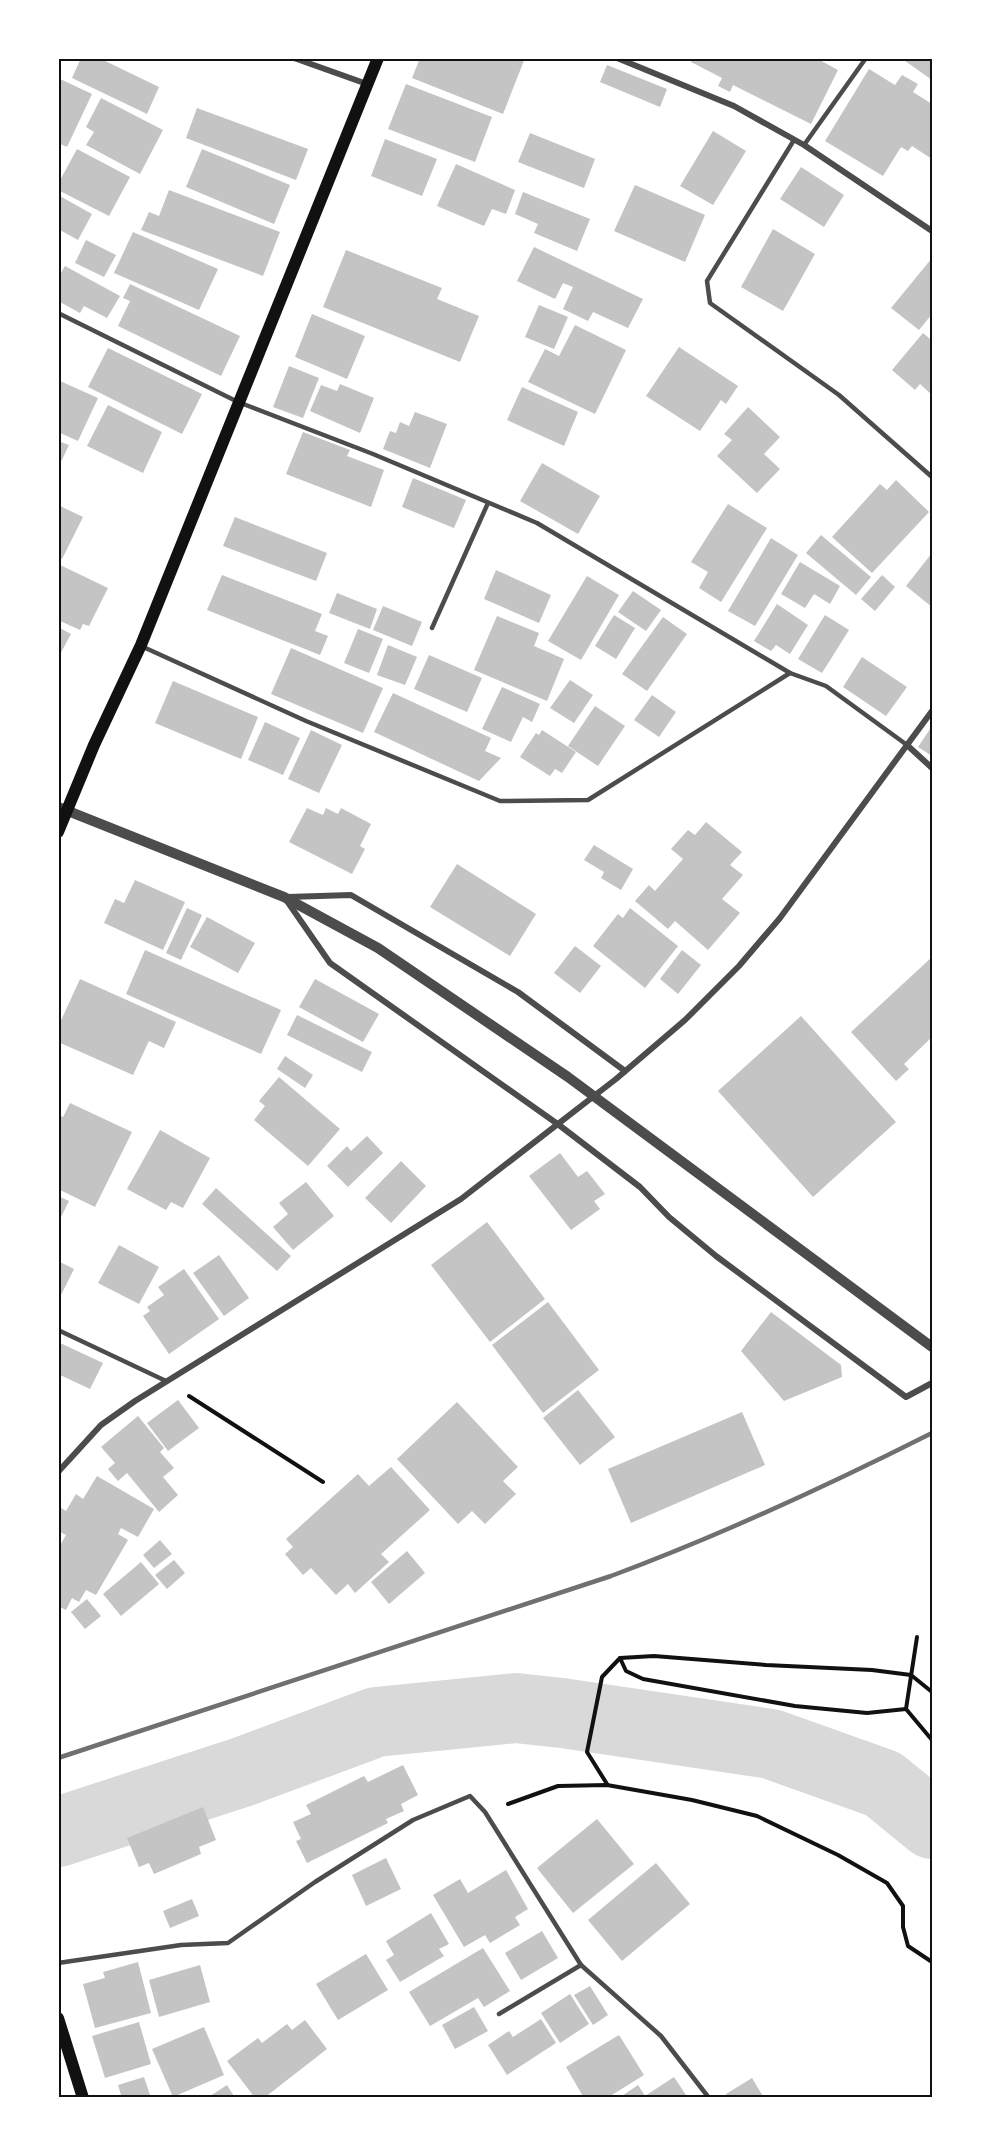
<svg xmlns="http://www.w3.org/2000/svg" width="991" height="2156" viewBox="0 0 991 2156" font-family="Overpass,sans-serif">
  <rect width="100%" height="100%" fill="#fff"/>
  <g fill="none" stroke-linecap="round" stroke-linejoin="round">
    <path stroke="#d9d9d9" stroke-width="70" d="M58,1832L242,1772L376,1722L516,1708L562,1713L771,1744L883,1784L932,1824"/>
  </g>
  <g fill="#c4c4c4">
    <path d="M81,58H99L159,87L147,114L72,78Z"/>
    <path d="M420,58H525L503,114L412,78Z"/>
    <path d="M692,58H816L838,70L811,124L733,85L730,92L718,86L722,78L691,62Z"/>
    <path d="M901,58H932V80Z"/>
    <path d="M607,65L667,89L660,107L600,82Z"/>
    <path d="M869,69L895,85L902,75L918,84L913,92L932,104V159L912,146L908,151L901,147L883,176L825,141Z"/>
    <path d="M58,78L92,94L67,147L58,143Z"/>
    <path d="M406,84L492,117L475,162L388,129Z"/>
    <path d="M101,98L163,130L140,174L86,145L94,132L86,127Z"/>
    <path d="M197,108L308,149L296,180L186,138Z"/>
    <path d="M713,131L746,151L713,205L680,186Z"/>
    <path d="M530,133L595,159L584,188L518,162Z"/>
    <path d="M385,139L437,159L422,196L371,176Z"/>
    <path d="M77,149L130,177L109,216L58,190V184Z"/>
    <path d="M202,149L290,185L274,224L186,187Z"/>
    <path d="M456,164L515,190L506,214L492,209L484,226L437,206Z"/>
    <path d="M801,167L844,195L824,227L780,199Z"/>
    <path d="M635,185L705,215L685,262L614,231Z"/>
    <path d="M169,190L280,232L263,276L141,230L149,212L159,216Z"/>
    <path d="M523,192L590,219L577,251L534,233L538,224L515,214Z"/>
    <path d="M58,195L92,214L78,240L58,229Z"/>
    <path d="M773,229L815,254L783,311L741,287Z"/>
    <path d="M133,232L218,269L199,310L114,273Z"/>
    <path d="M86,240L116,255L104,277L75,263Z"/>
    <path d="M534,247L643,299L628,328L593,312L588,321L563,309L573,287L563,283L555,299L517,281Z"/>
    <path d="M346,250L442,288L437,299L479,316L460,362L323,307Z"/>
    <path d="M932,258V314L919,330L891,308Z"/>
    <path d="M65,266L120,296L107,318L84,306L80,313L58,301V278Z"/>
    <path d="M130,284L240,336L221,376L118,326L130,301L123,298Z"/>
    <path d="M539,305L568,317L554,349L525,337Z"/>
    <path d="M312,314L365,336L347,379L295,357Z"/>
    <path d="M575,325L626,350L595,414L528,382L545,349L559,356Z"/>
    <path d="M923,333L930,339L932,336V395L920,384L915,390L892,370Z"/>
    <path d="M679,347L738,386L726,404L721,400L700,431L646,396Z"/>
    <path d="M108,348L202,394L182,434L88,387Z"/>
    <path d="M289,366L319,378L303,418L273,407Z"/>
    <path d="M60,381L98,398L78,441L58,432V384Z"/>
    <path d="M340,384L374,398L360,433L310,411L321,385L337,391Z"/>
    <path d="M522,387L578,412L564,446L507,420Z"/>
    <path d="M108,405L162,432L143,473L87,446Z"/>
    <path d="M748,407L780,437L764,454L780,469L757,493L717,456L732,440L724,434Z"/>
    <path d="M415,412L447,424L430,468L383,449L390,431L396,433L400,422L409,426Z"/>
    <path d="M303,432L350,450L347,456L384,470L371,507L286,474Z"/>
    <path d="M58,441L69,445L58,468Z"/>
    <path d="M542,463L600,496L578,534L520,501Z"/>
    <path d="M413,478L466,500L454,528L402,507Z"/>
    <path d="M896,480L929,512L872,573L832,537L880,484L887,490Z"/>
    <path d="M728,504L767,528L721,602L699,588L708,572L691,562Z"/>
    <path d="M58,505L83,517L62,559L58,557Z"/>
    <path d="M235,517L327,553L316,581L223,546Z"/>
    <path d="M821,535L871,577L856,595L806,553Z"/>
    <path d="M771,538L798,555L755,626L728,611Z"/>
    <path d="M932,553V607L906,586Z"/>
    <path d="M800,562L840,586L830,604L814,594L805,608L781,594Z"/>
    <path d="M58,564L108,588L89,626L83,624L80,630L58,620Z"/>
    <path d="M496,570L551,595L539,623L484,599Z"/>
    <path d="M222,575L322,614L315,631L328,636L320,655L207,610Z"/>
    <path d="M882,575L895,587L875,611L861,599Z"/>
    <path d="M587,576L619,595L581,660L548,641Z"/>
    <path d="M633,591L661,610L646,631L618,612Z"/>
    <path d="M337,593L377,609L370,629L329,613Z"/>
    <path d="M777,604L808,625L790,654L776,645L771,651L754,641Z"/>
    <path d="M383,606L422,622L412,646L373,630Z"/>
    <path d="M614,615L635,628L616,659L595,646Z"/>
    <path d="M825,615L849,630L822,673L798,659Z"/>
    <path d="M497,616L539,633L534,646L564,659L547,701L474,670Z"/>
    <path d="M663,617L687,634L647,691L622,674Z"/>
    <path d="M58,627L71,634L58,658Z"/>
    <path d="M358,629L383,639L369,673L344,663Z"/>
    <path d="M388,645L417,657L405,685L377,675Z"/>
    <path d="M291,648L383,688L363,733L271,694Z"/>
    <path d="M429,655L482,678L467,712L414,689Z"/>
    <path d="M862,657L907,687L886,716L843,687Z"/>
    <path d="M570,680L593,695L574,723L550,708Z"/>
    <path d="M173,681L258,717L241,759L155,723Z"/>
    <path d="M502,687L540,704L532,722L523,717L511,742L482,729Z"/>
    <path d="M393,693L491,738L485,751L501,758L479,781L374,732Z"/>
    <path d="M652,695L676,712L659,737L634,720Z"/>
    <path d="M595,706L625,726L598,766L568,746Z"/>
    <path d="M265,722L300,738L283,775L248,760Z"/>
    <path d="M932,726V756L918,747Z"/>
    <path d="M311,730L342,745L319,793L288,779Z"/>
    <path d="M542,730L576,752L562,773L555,769L550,776L520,757L536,733L539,735Z"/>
    <path d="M307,808L323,815L326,808L338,814L341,808L371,824L360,846L365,849L352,874L289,842Z"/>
    <path d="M706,822L742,852L730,865L743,875L722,899L740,913L708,950L675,921L668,929L635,901L649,885L655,891L683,859L671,849L688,830L695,835Z"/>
    <path d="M594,845L633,869L621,890L601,878L604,872L584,860Z"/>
    <path d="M457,864L536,914L510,956L430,907Z"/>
    <path d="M135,880L185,902L163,950L104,923L115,899L124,903Z"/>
    <path d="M187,908L202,915L181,960L166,953Z"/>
    <path d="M630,908L678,946L645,988L593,946L618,914L623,918Z"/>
    <path d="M207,917L255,943L238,973L190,947Z"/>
    <path d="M575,946L601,966L580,993L554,973Z"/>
    <path d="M145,950L281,1010L261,1054L126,994Z"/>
    <path d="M682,950L701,965L678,994L660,979Z"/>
    <path d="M932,957V1037L904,1064L909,1069L896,1081L851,1032Z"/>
    <path d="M80,979L176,1022L164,1048L149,1041L133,1075L58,1042V1027Z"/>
    <path d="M315,979L379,1014L363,1042L299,1007Z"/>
    <path d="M297,1015L372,1052L362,1072L287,1035Z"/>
    <path d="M801,1016L896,1122L813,1197L718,1091Z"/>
    <path d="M285,1056L313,1075L305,1088L277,1069Z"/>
    <path d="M279,1077L340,1129L308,1166L254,1120L265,1106L259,1101Z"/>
    <path d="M70,1103L132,1132L95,1207L58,1189V1115L63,1117Z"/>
    <path d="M160,1130L210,1158L183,1208L171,1202L166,1210L127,1189Z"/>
    <path d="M367,1136L383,1153L348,1187L327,1166L347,1146L351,1151Z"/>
    <path d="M560,1153L578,1177L587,1171L605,1194L594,1201L600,1209L571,1230L529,1176Z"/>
    <path d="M401,1161L426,1186L391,1223L365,1198Z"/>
    <path d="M306,1182L334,1216L293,1250L273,1227L288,1214L279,1203Z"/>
    <path d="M216,1188L291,1256L277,1271L202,1204Z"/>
    <path d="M58,1196L69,1201L58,1223Z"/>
    <path d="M487,1222L545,1299L490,1342L431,1265Z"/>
    <path d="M119,1245L159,1267L139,1304L98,1283Z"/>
    <path d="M219,1255L249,1298L224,1316L193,1273Z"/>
    <path d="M58,1261L74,1269L58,1301Z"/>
    <path d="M184,1269L219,1319L169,1354L143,1316L150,1311L147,1307L164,1295L158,1287Z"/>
    <path d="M548,1302L599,1370L543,1413L492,1345Z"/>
    <path d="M771,1312L841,1365L842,1377L784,1401L741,1351Z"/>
    <path d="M58,1342L103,1363L90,1389L58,1374Z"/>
    <path d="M578,1390L615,1437L580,1465L543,1418Z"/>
    <path d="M178,1400L199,1428L168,1451L147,1423Z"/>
    <path d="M457,1402L518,1467L503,1481L516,1494L485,1524L472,1511L458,1524L397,1459Z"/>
    <path d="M742,1412L765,1465L631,1523L608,1469Z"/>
    <path d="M138,1416L164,1448L160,1452L174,1468L163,1477L178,1495L159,1512L127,1473L118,1481L108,1469L115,1463L101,1447Z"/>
    <path d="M391,1467L430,1510L381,1554L389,1562L355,1593L348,1584L336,1595L311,1568L303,1575L285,1554L293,1547L286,1539L358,1474L369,1486Z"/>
    <path d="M97,1476L154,1509L138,1537L121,1528L118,1534L128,1540L96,1595L86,1590L79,1602L72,1598L66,1610L58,1606V1549L66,1535L58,1531V1506L66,1511L76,1494L83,1499Z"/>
    <path d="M160,1540L172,1554L154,1568L143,1555Z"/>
    <path d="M407,1551L425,1573L389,1604L371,1582Z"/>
    <path d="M174,1560L185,1573L167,1589L155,1575Z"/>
    <path d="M141,1562L159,1584L121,1616L103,1594Z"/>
    <path d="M87,1599L101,1616L85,1629L71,1612Z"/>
    <path d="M403,1765L418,1795L401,1804L404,1811L386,1819L388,1823L307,1863L296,1841L301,1839L293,1822L311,1814L306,1805L364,1776L368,1782Z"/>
    <path d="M203,1807L216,1840L199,1847L201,1854L154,1874L149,1863L139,1867L127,1838Z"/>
    <path d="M597,1819L634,1864L573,1913L537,1868Z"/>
    <path d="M386,1858L401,1889L366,1906L352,1875Z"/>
    <path d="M656,1863L690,1904L622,1961L588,1920Z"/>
    <path d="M506,1870L528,1909L515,1917L520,1925L490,1943L485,1935L464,1947L433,1895L460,1879L468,1893Z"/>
    <path d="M192,1899L199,1916L170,1928L163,1911Z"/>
    <path d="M431,1913L449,1944L439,1949L444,1956L400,1982L386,1960L394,1955L386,1941Z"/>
    <path d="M542,1931L558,1958L521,1980L505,1953Z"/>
    <path d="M483,1948L510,1991L484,2007L478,1998L430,2026L409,1992Z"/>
    <path d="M366,1954L388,1990L338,2020L316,1984Z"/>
    <path d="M138,1962L151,2013L95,2028L83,1984L105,1978L103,1972Z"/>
    <path d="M200,1965L210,2002L159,2017L149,1980Z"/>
    <path d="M590,1986L608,2015L593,2025L574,1995Z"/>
    <path d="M570,1994L589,2024L560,2043L541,2013Z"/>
    <path d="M474,2007L488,2031L455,2049L442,2025Z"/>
    <path d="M541,2019L556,2043L507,2075L488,2045L509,2031L513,2037Z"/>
    <path d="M305,2020L327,2049L264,2098H255L227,2061L258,2038L262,2043L287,2024L292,2030Z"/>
    <path d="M139,2022L151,2064L105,2078L92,2036Z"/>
    <path d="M204,2027L224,2075L173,2097L152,2049Z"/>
    <path d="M619,2035L644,2075L607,2098H584L566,2067Z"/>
    <path d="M144,2077L151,2098H122L118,2085Z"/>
    <path d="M674,2077L688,2098H619L638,2085L645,2096Z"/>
    <path d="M752,2078L764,2098H728L726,2094Z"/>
    <path d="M227,2085L235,2098H207Z"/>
  </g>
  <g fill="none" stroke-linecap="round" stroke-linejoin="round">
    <g stroke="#111" stroke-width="4">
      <path d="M189,1396L323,1482"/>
      <path d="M917,1637L906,1709L932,1740"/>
      <path d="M620,1658L626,1671L643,1679L795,1706L867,1713L906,1709"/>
      <path d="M607,1784L587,1752L602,1677L620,1658L654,1656L766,1665L872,1670L911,1675L932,1692"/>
      <path d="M508,1804L558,1786L607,1785L692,1800L757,1816L838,1855L887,1883L903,1906V1927L908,1946L932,1962"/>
    </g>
    <g stroke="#4c4c4c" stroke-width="4.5">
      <path d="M794,140L707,281L710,303L839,395L932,477"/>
      <path d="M804,145L866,58"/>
      <path d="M58,313L238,402L373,454L537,523L790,673L826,686L907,745"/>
      <path d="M432,628L488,503"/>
      <path d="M141,646L306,721L500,801L588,800L790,673"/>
      <path d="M58,1330L166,1381"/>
      <path d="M58,1963L181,1945L228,1943L315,1882L413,1820L470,1796L485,1812L581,1965L661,2036L709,2098"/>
      <path d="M499,2014L581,1965"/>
    </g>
    <g stroke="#4c4c4c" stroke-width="6">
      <path d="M294,58L367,84"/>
      <path d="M617,58L734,106L804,145L932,231"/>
      <path d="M907,745L932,768"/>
      <path d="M288,897L351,895L518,992L625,1071"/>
      <path d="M287,901L330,963L559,1125L640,1187L669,1217L716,1256L906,1397L932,1383"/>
      <path d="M58,1472L101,1425L135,1401L461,1199L616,1079L685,1020L739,966L780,918L932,711"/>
    </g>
    <path stroke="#4c4c4c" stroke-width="10" d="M58,807L284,897L378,948L568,1077L932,1347"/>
    <g stroke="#111" stroke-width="12">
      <path d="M58,832L94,745L141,645L378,58"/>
      <path d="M58,2018L83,2098"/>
    </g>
    <path stroke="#707070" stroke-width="4.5" d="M58,1758L611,1576C721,1535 827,1486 932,1433"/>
  </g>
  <rect width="991" height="2156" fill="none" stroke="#ffffff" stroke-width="120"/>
  <rect x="60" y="60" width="871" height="2036" fill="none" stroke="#111" stroke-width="2"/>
</svg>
